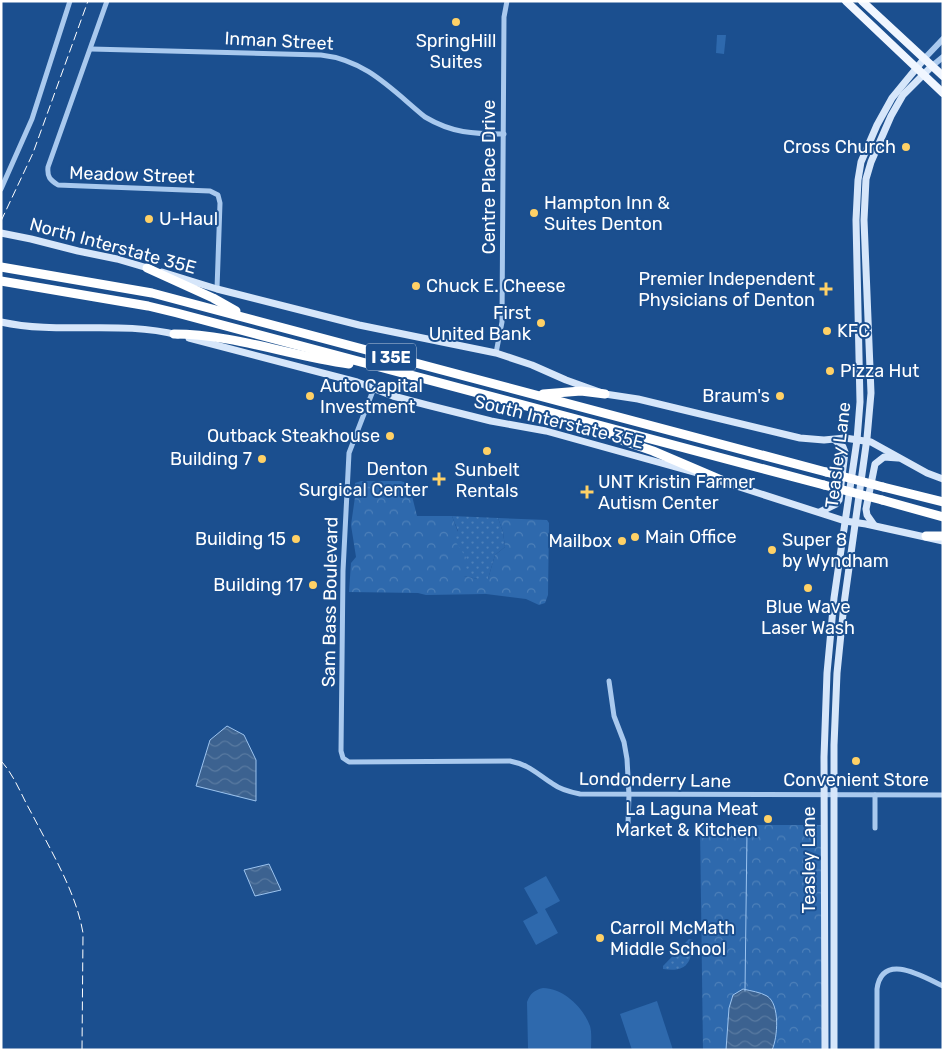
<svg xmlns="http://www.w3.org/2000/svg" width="944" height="1051" viewBox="0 0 944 1051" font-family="Rubik,sans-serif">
  <defs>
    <pattern id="grass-dots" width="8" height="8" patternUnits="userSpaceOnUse" patternTransform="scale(1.25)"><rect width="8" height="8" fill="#2e69ad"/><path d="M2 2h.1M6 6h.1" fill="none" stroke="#4d80b9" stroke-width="1.8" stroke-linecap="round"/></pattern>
    <pattern id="forest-crowns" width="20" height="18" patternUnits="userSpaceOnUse" patternTransform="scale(1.25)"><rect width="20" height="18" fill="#2e69ad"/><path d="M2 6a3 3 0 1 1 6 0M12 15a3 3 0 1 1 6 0" fill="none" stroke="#4d80b9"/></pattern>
    <pattern id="water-waves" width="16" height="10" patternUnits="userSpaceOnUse" patternTransform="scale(1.25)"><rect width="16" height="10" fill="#3c6290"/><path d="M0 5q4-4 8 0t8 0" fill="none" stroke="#597aa1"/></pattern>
  </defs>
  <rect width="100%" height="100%" fill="#1b4f8f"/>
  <g fill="url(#grass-dots)">
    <path d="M452,516L498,518L503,532L505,547L495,555L488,579H478L464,576L452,538L458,531Z"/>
    <path d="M689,939L693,940C692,962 687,973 663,969V966Z"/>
  </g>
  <g fill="url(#forest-crowns)">
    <path d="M361,481H401L409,484L417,516H452L458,532L453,538L467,559L464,576L478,579H488L495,555L505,547L503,532L498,518L547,520L549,523L548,595L545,603L539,605L526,599L486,594L426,595L418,593L349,592L351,563L356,557L351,525L355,497V483Z"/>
    <path d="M700,825H824L825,1050H703Z"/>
  </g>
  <g fill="#2e69ad">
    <path d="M717,35H726L724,54L716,53Z"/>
    <path d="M546,876L560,901L545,909L558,933L536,945L523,921L538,913L524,888Z"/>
    <path d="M543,988C563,988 583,1007 590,1026C592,1033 591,1042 591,1050H529L528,1048L527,1002C530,994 534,990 543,988Z"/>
    <path d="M657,1001L673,1050H632L620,1014Z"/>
  </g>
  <g fill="url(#water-waves)" stroke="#9cc4f0">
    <path d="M227,726L244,735L256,760V801L196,786L210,740Z"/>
    <path d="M269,864L281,890L255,896L244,870Z"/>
    <path d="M743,989C751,991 760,992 767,996C780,1004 778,1037 772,1050H726L729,1008L733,995Z"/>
  </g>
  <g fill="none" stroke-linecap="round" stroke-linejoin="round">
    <path stroke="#9cc4f0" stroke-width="1" d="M745,991L747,832"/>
    <g stroke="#a9c9ee" stroke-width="5">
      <path d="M107,1L48,167C47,177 50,180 58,185L210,191L218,195L220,203L217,289"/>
      <path d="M91,49L321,55C366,60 391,89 425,117C452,133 473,134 504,134"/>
      <path d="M1,189L32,119L70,1"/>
      <path d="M496,353L502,322L504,17L507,1"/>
      <path d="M374,388L349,453L343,571L341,751L343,758L349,762L510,761C530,765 537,774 553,784C561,790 570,792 580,794L943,795"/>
      <path d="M609,681L614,716L624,742L627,759L629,795L628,823"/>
      <path d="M875,795V828"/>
      <path d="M877,1050V989C882,951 924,977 943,986"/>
    </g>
    <g stroke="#a9c9ee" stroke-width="6">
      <path d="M924,59L943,39"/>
      <path d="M932,66L943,57"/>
    </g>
    <g stroke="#d6e6fa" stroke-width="7">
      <path d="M1,233L31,239L78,251L117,259L151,269"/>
      <path d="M162,272L217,289L359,325L496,353L532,365L566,380L605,394L638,399L800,438L824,440L845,438L871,442L927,473L943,479"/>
      <path d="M1,322C60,335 119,320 178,335"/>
      <path d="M189,338L357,382L393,396L427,405L491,421L546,431L697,473"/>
      <path d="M724,482L845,521L866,524L943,541"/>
      <path d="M820,512L836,504L839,500L845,452L843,447L835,440"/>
      <path d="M874,525L867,515L866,509L875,464L884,457L898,458"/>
      <path d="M825,1050L824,757L827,673L834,598L857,440L860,402L856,220L858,180L861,162L877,125L892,98L924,59"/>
      <path d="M834,1050V745L837,673L844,604L867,438L871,393L864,220L866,179L871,162L891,116L903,95L932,66"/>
    </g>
    <g stroke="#f0f6ff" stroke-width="8">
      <path d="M846,1L943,93"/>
      <path d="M862,1L943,76"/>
    </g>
    <g stroke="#fff" stroke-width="9">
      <path d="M1,267L152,293L826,472"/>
      <path d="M147,268L213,298L236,311"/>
      <path d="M1,281L148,306L177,313L824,485"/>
      <path d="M174,334C233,334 290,356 349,364"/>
      <path d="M543,394L581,391L605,394"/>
      <path d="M605,431L624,441L653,451L728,483"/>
      <path d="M883,487L943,502"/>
      <path d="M882,500L943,517"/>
      <path d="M926,536H943"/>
    </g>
    <g stroke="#fff" stroke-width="1" stroke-dasharray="9 4" stroke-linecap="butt">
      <path d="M1,221L33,153L88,1"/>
      <path d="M1,761C15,776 22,797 32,814C51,851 76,892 83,933L82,1050"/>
    </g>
    <g stroke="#fff" stroke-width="9">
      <path d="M826,472L883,487"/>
      <path d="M824,485L882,500"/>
    </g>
  </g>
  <g fill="#ffd166" stroke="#1b4f8f" stroke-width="2">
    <circle cx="456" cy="22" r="5"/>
    <circle cx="906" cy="147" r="5"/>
    <circle cx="534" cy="213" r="5"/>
    <circle cx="149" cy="219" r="5"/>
    <circle cx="416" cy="286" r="5"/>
    <path d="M823.5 281.5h5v5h5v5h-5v5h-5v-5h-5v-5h5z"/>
    <circle cx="541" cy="323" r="5"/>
    <circle cx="827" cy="331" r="5"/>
    <circle cx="830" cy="371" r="5"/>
    <circle cx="310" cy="396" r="5"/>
    <circle cx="780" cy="396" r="5"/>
    <circle cx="390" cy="436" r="5"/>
    <circle cx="487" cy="451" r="5"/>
    <circle cx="262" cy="459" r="5"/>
    <path d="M436.5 471.5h5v5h5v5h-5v5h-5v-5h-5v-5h5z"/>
    <path d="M584.5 484.5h5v5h5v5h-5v5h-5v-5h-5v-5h5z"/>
    <circle cx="635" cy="537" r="5"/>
    <circle cx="296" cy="539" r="5"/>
    <circle cx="622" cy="541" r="5"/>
    <circle cx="772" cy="550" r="5"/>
    <circle cx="313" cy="585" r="5"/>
    <circle cx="808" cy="588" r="5"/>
    <circle cx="856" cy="761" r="5"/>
    <circle cx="768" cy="819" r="5"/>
    <circle cx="600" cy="938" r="5"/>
  </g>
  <g text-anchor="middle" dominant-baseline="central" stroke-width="4" stroke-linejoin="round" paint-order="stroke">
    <rect fill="#1b4f8f" stroke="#bbcadd" stroke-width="1" x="366" y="343.5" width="50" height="27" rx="4"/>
    <g font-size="16" font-weight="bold" fill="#fff">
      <text x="391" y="357">I 35E</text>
    </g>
    <g font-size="18" fill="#fff" stroke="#1b4f8f">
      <text transform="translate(279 41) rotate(3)">Inman Street</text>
      <text transform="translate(132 175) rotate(2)">Meadow Street</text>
      <text transform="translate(489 177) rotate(-90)">Centre Place Drive</text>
      <text transform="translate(113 246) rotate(15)">North Interstate 35E</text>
      <text transform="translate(559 422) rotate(14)">South Interstate 35E</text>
      <text transform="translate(838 455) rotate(-83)">Teasley Lane</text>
      <text transform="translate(330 602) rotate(-89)">Sam Bass Boulevard</text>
      <text transform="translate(655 780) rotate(1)">Londonderry Lane</text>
      <text transform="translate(809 860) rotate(-90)">Teasley Lane</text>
    </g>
    <g font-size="18" fill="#fff" stroke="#1b4f8f" text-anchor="end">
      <text x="456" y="41" text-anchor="middle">SpringHill<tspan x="456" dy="21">Suites</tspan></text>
      <text x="896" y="147">Cross Church</text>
      <text x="544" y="203" text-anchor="start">Hampton Inn &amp;<tspan x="544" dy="21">Suites Denton</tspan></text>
      <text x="159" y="219" text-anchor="start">U-Haul</text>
      <text x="815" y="279">Premier Independent<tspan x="815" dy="21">Physicians of Denton</tspan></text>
      <text x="426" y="286" text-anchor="start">Chuck E. Cheese</text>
      <text x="531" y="313">First<tspan x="531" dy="21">United Bank</tspan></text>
      <text x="837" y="331" text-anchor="start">KFC</text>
      <text x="840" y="371" text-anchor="start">Pizza Hut</text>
      <text x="320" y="386" text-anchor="start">Auto Capital<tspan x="320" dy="21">Investment</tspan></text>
      <text x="770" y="396">Braum's</text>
      <text x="380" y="436">Outback Steakhouse</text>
      <text x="252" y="459">Building 7</text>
      <text x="428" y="469">Denton<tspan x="428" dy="21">Surgical Center</tspan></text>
      <text x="487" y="470" text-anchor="middle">Sunbelt<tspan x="487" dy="21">Rentals</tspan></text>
      <text x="598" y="482" text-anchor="start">UNT Kristin Farmer<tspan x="598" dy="21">Autism Center</tspan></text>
      <text x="645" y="537" text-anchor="start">Main Office</text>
      <text x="286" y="539">Building 15</text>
      <text x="782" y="540" text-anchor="start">Super 8<tspan x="782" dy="21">by Wyndham</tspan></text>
      <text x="612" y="541">Mailbox</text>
      <text x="303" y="585">Building 17</text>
      <text x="808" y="607" text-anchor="middle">Blue Wave<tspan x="808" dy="21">Laser Wash</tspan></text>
      <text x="856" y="780" text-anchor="middle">Convenient Store</text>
      <text x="758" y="809">La Laguna Meat<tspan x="758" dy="21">Market &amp; Kitchen</tspan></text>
      <text x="610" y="928" text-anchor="start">Carroll McMath<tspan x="610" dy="21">Middle School</tspan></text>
    </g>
  </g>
  <rect width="944" height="1051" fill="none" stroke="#ffffff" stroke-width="5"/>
</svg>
